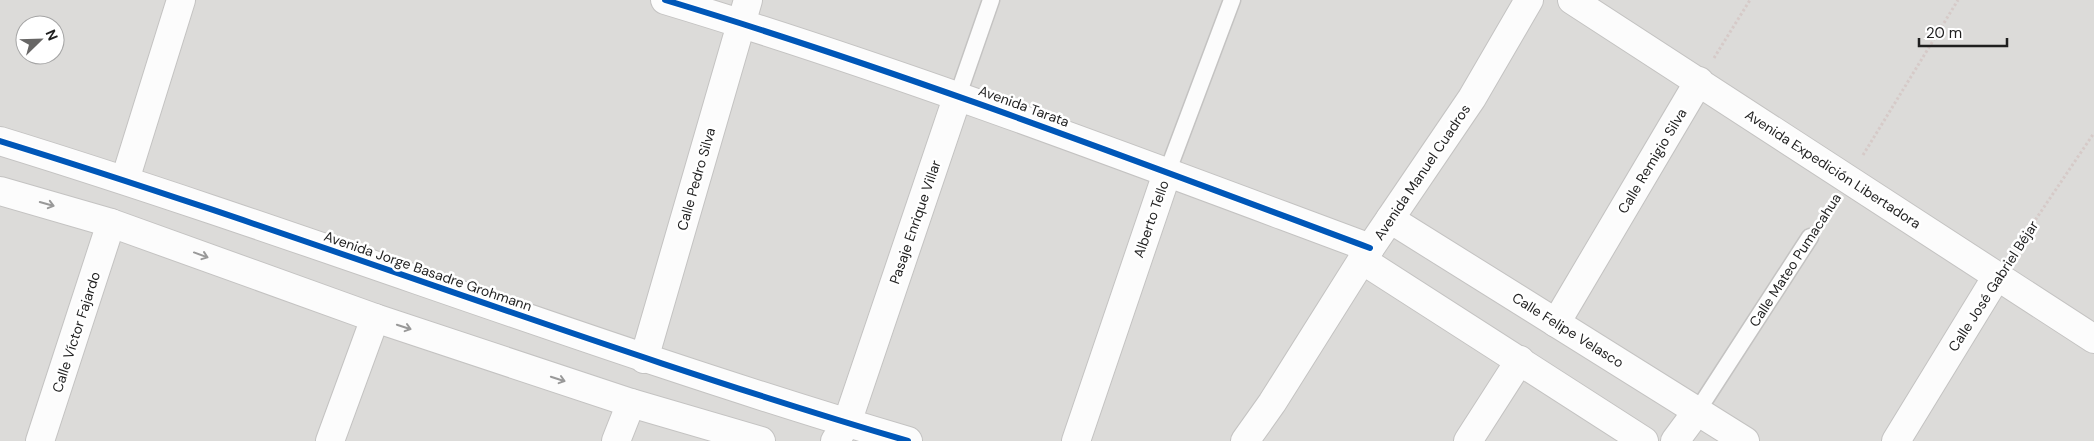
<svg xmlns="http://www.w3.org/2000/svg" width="2094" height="441" viewBox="0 0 2094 441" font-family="'DM Sans',sans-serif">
  <rect width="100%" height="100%" fill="#edebe8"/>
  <path fill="#dcdbd9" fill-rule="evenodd" d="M0,0H2094V441H0ZM25,25H55V55H25Z"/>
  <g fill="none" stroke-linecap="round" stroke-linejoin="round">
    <g stroke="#c4c3c2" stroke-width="19">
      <g id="lane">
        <path d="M958,95L991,0"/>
        <path d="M1167,173L1232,0"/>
        <path d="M1698,410L1810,237"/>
      </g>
    </g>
    <g stroke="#c4c3c2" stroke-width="30">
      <g id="street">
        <path d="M665,0C904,72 1136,161 1370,248"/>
        <path d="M1572,0L2094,339"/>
        <path d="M0,141C305,235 602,351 908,441"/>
        <path d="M125,180L181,0"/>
        <path d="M0,191L111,223L375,318L631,403L761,441"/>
        <path d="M1390,219L1745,441"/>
        <path d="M1362,260L1644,441"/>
        <path d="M1556,323L1699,81"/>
        <path d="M644,359L748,0"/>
        <path d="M40,441L111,223"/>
        <path d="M330,441L375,318"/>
        <path d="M616,441L631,403"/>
        <path d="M835,441L847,423L958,95"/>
        <path d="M1076,441L1167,173"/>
        <path d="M1245,441L1272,403L1362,260L1472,98L1529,0"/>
        <path d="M1468,441L1520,360"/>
        <path d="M1675,441L1698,410"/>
        <path d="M1896,441L1997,276"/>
      </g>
    </g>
    <g stroke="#d6cac8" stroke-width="3" stroke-dasharray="2.5 2.5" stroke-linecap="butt">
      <path d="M1714,58L1750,0"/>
      <path d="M1863,155L1958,0"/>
      <path d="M1822,218L1833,202"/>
      <path d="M2013,253L2094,133"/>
    </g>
    <use href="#lane" stroke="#fcfcfc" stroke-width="16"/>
    <use href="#street" stroke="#fcfcfc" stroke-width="28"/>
    <g stroke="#fff" stroke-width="9">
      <g id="cycleway">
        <path d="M665,0C904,72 1136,161 1370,248"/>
        <path d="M0,141C305,235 602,351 908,441"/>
      </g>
    </g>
    <use href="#cycleway" stroke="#0057b8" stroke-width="6"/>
  </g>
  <defs><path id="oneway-shaft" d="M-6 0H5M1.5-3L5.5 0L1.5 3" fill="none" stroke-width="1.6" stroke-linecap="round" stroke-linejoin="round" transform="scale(1.25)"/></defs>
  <g stroke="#999">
    <use href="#oneway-shaft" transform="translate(47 204) rotate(16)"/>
    <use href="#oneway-shaft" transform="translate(201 255) rotate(20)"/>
    <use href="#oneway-shaft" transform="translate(404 327) rotate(18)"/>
    <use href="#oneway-shaft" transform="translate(558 379) rotate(18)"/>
  </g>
  <g text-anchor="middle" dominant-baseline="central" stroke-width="5" stroke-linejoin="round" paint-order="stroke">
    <g font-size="14" fill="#1f1f1f" stroke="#fff">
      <text transform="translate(1024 106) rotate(20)">Avenida Tarata</text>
      <text transform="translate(1652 161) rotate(-59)">Calle Remigio Silva</text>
      <text transform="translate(1833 169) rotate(33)">Avenida Expedición Libertadora</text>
      <text transform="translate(1422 172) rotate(-56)">Avenida Manuel Cuadros</text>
      <text transform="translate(696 179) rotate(-74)">Calle Pedro Silva</text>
      <text transform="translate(1151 219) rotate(-71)">Alberto Tello</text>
      <text transform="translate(915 222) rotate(-71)">Pasaje Enrique Villar</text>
      <text transform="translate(1795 260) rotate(-57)">Calle Mateo Pumacahua</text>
      <text transform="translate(428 271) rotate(19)">Avenida Jorge Basadre Grohmann</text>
      <text transform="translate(1993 286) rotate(-57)">Calle José Gabriel Béjar</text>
      <text transform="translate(1568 330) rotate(32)">Calle Felipe Velasco</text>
      <text transform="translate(76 332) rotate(-72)">Calle Víctor Fajardo</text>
    </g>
  </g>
  <g transform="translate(40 40) rotate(67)"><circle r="24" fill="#ffffff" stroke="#a5a5a5"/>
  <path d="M0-4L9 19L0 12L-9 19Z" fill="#676665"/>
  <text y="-8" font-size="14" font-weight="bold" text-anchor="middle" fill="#1f1f1f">N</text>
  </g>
  <path d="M1919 38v8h88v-8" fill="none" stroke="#1f1f1f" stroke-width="2.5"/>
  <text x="1926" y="38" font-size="15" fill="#1f1f1f" stroke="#ffffff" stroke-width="4" paint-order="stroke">20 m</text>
</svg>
